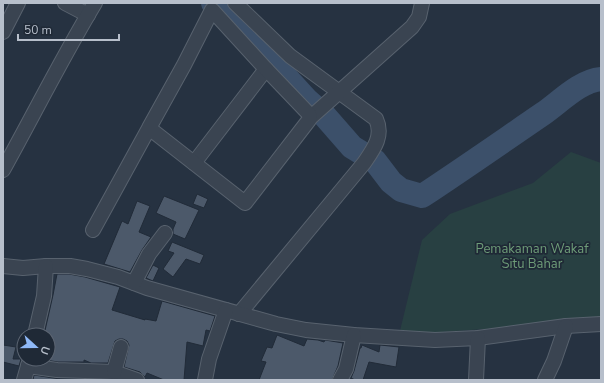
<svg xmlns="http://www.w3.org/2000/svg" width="604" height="383" viewBox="0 0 604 383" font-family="'Nunito Sans',sans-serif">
  <rect width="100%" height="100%" fill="#263241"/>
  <path fill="#284042" d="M571,152L601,163V321L399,335L422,240L450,214L533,183Z"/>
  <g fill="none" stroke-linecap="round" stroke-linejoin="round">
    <path stroke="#3c506a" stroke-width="24" d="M213,3L266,55L307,100L324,115L352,147L375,161L391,182L401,190L422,196C463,169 503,141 544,113C561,101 580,81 601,79"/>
  </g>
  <g fill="#4c596a" stroke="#212b38">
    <path d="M197,194L208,199L204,208L193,204Z"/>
    <path d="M164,196L199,210L185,239L173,234V229L176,222L156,213Z"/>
    <path d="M137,201L150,206L139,232L151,237L142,250L130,272L104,264L122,221L128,224Z"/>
    <path d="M172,242L204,255L200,264L186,259L173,277L163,269L174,253L168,251Z"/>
    <path d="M153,265L159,268L153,281L146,278Z"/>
    <path d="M57,274H69L85,277L120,287L112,310L145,320V319L156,321L162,301L215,316L210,331L206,330L203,346L187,342L184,380H164L147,373L145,377L140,372L124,367L129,345L127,341L123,339H119L115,341L108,363H91L84,360V362H58L39,359H48V335H44L53,295Z"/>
    <path d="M277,335L304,346L307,339L318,340L324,342L325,340L343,343L338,366L332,380H259L266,362L261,361L267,347L272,348Z"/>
    <path d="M3,345L16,347L13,359H21L19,366L3,362Z"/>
    <path d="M362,345L379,352L380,345L399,347L396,367L369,362L363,380H355L351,378L354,371L360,348H361Z"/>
    <path d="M34,375L60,379V380H33Z"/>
  </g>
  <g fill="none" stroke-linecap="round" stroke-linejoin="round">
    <g stroke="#58626e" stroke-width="16">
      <g id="minor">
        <path d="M65,3L88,15"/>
        <path d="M235,3L290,56L376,119C384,136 373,150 364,163L239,314"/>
        <path d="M3,32L18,3"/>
        <path d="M310,118L412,27L419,17L422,3"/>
        <path d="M194,163L266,69"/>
        <path d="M3,170C34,114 62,58 95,3"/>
        <path d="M93,230L149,128L245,203L309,120L310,117L309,114L266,69L212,10L184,65L149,128"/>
        <path d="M3,266L23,268L46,266H70L87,269L118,277L147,288L276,324L306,330L354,335L435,340L478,338L566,326L601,324"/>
        <path d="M134,283L149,254L165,233"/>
        <path d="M35,335L44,296L46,266"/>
        <path d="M28,366L57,370L114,372L137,380"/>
        <path d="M114,372L121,347"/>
        <path d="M24,380L30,359"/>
        <path d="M205,380L209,359L226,310"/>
        <path d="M340,380L346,369L354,335"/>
        <path d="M476,380L478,338"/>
        <path d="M545,380L554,361L566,326"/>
      </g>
    </g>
    <use href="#minor" stroke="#3a4451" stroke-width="14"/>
  </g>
  <g text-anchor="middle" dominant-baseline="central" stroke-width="3.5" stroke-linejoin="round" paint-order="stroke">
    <g font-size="13" fill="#6e9c78" stroke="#1f2936">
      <text x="532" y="249">Pemakaman Wakaf<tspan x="532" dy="15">Situ Bahar</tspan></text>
    </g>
  </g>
  <rect width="604" height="383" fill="none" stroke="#b7bfcb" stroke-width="8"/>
  <g transform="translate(36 347) rotate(111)"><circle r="19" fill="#1f2936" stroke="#5c6572"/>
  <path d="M0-3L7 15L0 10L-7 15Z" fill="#8fb9f8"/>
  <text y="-6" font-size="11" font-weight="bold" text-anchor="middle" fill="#b7bfcb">U</text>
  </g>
  <path d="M18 34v6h101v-6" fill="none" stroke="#b7bfcb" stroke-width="2"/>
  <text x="24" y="34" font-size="12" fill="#b7bfcb" stroke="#1f2936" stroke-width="3" paint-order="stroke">50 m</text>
</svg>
